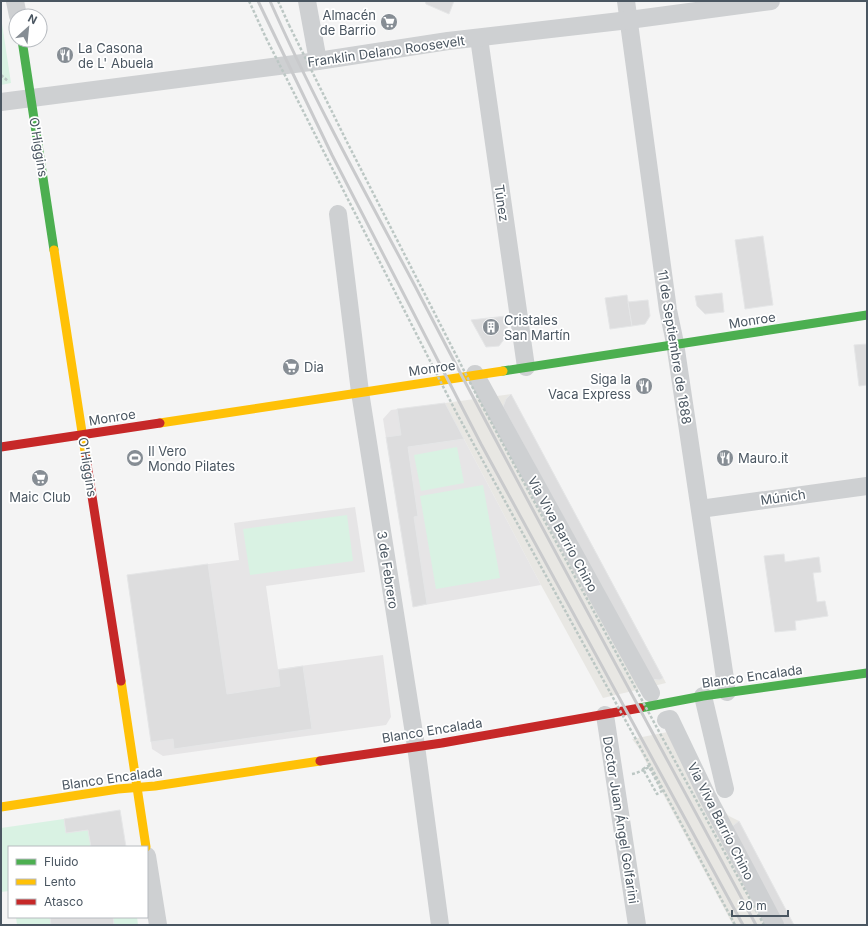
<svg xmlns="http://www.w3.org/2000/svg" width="868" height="926" viewBox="0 0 868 926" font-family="Inter,sans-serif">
  <rect width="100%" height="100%" fill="#f4f4f4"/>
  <g fill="#e8e7e3">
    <path d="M511,394L666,683L603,698L541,585L445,403Z"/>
    <path d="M683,729L722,809L729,816L739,821L794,925H733L638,747L632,739Z"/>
  </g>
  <g fill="#e6e5e6">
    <path d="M445,403L541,585L413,607L383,419L391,410Z"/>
    <path d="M355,507L365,572L266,586L278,669L383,655L391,717L386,725L163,756L152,749L127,575L239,560L234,523Z"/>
  </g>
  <g fill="#d9f2e3">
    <path d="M1,17L11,83L1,85Z"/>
    <path d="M457,447L464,483L421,491L414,455Z"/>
    <path d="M483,485L500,578L436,589L420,496Z"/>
    <path d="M347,515L353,561L250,575L243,529Z"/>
    <path d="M64,819L66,833L88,830L91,847H9V891L1,892V828Z"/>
    <path d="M16,917H50L51,925H17Z"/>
    <path d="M113,917H137L138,925H114Z"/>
  </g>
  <g fill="#ddddde" stroke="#e5e6e7">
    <path d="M425,1H454L449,14L426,4Z"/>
    <path d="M763,236L773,305L745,309L735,240Z"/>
    <path d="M722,293L724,312L705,314L697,306L695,296Z"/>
    <path d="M627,295L632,326L610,329L605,298Z"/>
    <path d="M648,300L650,316L645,324L632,326L628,302Z"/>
    <path d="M506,316L508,334L499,346L486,347L471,320Z"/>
    <path d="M867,344V385L859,386L854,345Z"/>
    <path d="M511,394L663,678L660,680L651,679L503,407L506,399Z"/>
    <path d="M445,403L464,439L408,447L418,516L414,517L427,604L413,607L386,437L401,435L397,409Z"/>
    <path d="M784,554L785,562L819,557L821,572L813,573L817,602L825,601L828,616L795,621L796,630L775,632L764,556Z"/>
    <path d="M208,564L227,694L280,686L278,670L303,666L312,729L174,749L173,739L151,742L127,575Z"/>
    <path d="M120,810L126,847H91L88,830L66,833L64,819Z"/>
    <path d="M739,821L794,925H778L731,827Z"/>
    <path d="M50,917H113L114,925H51Z"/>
  </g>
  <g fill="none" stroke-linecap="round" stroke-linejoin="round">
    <g stroke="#bcc7c4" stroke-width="2.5" stroke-dasharray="3 2" stroke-linecap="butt">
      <path d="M249,1L266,38"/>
      <path d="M278,1L289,25"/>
      <path d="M1,75L8,81"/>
      <path d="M632,774C638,773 643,770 649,767L662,791L657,794L643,769L650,765"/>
    </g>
    <g stroke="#ced0d2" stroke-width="18">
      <path d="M15,1L18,16"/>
      <path d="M307,1L318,61"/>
      <path d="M626,1L668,310L675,343L727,692"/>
      <path d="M479,38L526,367"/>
      <path d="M1,102L318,61L448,41L629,20L771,1"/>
      <path d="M338,214L360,392L416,746L440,925"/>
      <path d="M475,374L651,693"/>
      <path d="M700,509L867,486"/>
      <path d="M703,696L725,789"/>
      <path d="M605,715L637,925"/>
      <path d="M666,720L670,719L707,796L775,925"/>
      <path d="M147,856L158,925"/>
    </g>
    <g stroke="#4caf50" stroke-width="9">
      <path d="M22,40L54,250"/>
      <path d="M503,371L867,315"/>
      <path d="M640,708L703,696L867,673"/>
    </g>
    <g stroke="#ffc107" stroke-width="9">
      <path d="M54,250L86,458"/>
      <path d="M160,423L503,371"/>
      <path d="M121,681L146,847"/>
      <path d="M1,807L118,789L155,786L320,761"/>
    </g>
    <g stroke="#c62828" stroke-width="9">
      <path d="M1,447L160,423"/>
      <path d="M86,458L121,681"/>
      <path d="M320,761L442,743L640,708"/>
    </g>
    <g stroke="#c9cacc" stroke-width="3">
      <path d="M258,1L332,155L481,444L743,925"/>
      <path d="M270,1C313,98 365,192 415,286C526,501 642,712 756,925"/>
    </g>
    <g stroke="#bcc7c4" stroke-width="2.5" stroke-dasharray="3 2" stroke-linecap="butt">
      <path d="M289,25L348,144L478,398L764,925"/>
      <path d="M266,38L456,412L650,765L735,925"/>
    </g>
  </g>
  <defs>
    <g id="supermarket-disc" transform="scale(0.9)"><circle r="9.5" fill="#868d94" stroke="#fff"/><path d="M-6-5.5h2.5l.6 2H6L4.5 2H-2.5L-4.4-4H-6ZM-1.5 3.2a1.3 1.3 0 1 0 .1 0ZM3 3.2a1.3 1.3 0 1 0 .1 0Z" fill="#fff"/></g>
    <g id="restaurant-disc" transform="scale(0.9)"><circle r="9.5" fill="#868d94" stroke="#fff"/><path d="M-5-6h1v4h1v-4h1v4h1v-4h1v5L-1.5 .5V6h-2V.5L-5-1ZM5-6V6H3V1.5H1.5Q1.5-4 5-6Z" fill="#fff"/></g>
    <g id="building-disc" transform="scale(0.9)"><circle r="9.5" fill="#868d94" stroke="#fff"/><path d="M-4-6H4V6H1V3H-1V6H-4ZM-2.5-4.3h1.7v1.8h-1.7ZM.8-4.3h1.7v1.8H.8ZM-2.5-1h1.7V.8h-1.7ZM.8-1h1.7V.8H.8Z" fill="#fff"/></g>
    <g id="stadium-disc" transform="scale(0.9)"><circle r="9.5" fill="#868d94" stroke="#fff"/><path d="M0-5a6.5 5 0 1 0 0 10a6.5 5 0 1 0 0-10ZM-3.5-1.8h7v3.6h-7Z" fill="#fff"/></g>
  </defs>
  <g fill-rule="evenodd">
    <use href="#supermarket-disc" x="389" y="22"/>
    <use href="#restaurant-disc" x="65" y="55"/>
    <use href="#building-disc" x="491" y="327"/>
    <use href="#supermarket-disc" x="291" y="367"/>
    <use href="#restaurant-disc" x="644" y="386"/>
    <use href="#stadium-disc" x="135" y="458"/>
    <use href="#restaurant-disc" x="725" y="458"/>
    <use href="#supermarket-disc" x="40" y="478"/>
  </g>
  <g text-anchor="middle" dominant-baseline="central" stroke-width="3.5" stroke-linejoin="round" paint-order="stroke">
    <g font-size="13" fill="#4a5661" stroke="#fff" text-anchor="start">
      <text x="376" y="15" text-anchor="end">Almacén<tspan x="376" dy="15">de Barrio</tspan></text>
      <text x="78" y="48">La Casona<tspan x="78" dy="15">de L' Abuela</tspan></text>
      <text x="504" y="320">Cristales<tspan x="504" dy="15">San Martín</tspan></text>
      <text x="304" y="367">Dia</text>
      <text x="631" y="379" text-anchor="end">Siga la<tspan x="631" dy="15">Vaca Express</tspan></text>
      <text x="148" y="451">Il Vero<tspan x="148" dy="15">Mondo Pilates</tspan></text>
      <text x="738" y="458">Mauro.it</text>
      <text x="40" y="497" text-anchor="middle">Maic Club</text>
    </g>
    <g font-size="13" fill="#4a5661" stroke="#fff">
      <text transform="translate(386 51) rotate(-8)">Franklin Delano Roosevelt</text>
      <text transform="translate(39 147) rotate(81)">O'Higgins</text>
      <text transform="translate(502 203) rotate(82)">Túnez</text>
      <text transform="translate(752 320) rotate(-9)">Monroe</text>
      <text transform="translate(675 347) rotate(81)">11 de Septiembre de 1888</text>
      <text transform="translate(432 368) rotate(-8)">Monroe</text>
      <text transform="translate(112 417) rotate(-9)">Monroe</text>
      <text transform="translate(88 467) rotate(81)">O'Higgins</text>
      <text transform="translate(783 497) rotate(-8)">Múnich</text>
      <text transform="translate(563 534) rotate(61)">Via Viva Barrio Chino</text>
      <text transform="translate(388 570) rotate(81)">3 de Febrero</text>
      <text transform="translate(752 676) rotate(-8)">Blanco Encalada</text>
      <text transform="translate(432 730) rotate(-9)">Blanco Encalada</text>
      <text transform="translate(112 778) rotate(-8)">Blanco Encalada</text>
      <text transform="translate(621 820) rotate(81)">Doctor Juan Ángel Golfarini</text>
      <text transform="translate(721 821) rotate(63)">Via Viva Barrio Chino</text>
    </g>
  </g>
  <rect width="868" height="926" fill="none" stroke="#4a5661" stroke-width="4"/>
  <rect x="8" y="846" width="140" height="72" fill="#ffffff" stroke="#b7bbc0"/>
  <rect x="16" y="859" width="20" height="6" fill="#4caf50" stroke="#b7bbc0"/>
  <text x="44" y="866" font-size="12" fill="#4a5661">Fluido</text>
  <rect x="16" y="879" width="20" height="6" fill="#ffc107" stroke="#b7bbc0"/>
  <text x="44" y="886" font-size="12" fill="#4a5661">Lento</text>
  <rect x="16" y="899" width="20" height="6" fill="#c62828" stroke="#b7bbc0"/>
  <text x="44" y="906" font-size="12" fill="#4a5661">Atasco</text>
  <g transform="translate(28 28) rotate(27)"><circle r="19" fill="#ffffff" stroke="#b7bbc0"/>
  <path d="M0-3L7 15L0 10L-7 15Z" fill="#868d94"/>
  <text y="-6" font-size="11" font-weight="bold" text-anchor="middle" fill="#4a5661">N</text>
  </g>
  <path d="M732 910v6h56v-6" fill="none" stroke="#4a5661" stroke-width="2"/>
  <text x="738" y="910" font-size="12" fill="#4a5661" stroke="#ffffff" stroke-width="3" paint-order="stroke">20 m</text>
</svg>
